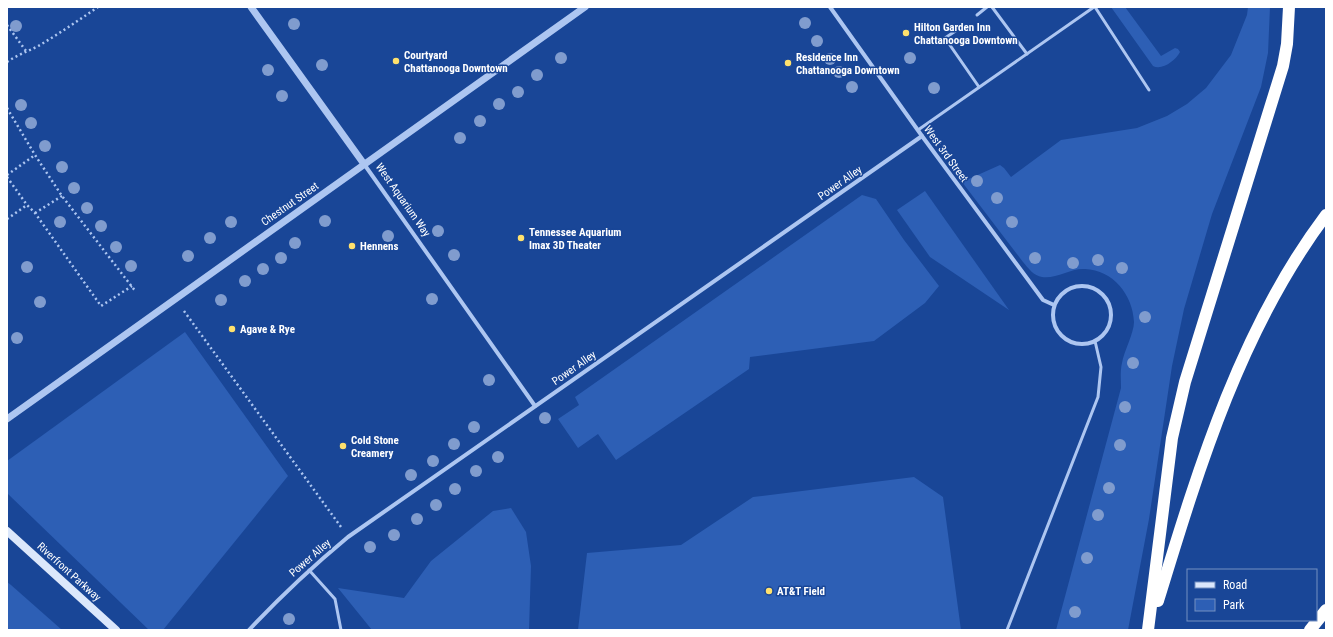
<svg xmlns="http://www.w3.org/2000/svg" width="1333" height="637" viewBox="0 0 1333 637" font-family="'Roboto Condensed',sans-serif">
  <rect width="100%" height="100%" fill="#194697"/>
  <g fill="#2d5fb5">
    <path d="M1111,7H1125L1161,56L1175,48L1178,49L1180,52C1176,60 1162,71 1153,66Z"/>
    <path d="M1248,7H1270L1268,53L1261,87L1212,214L1184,309L1172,366L1149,519L1128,630H1056L1121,388C1121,380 1120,371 1122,363C1124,351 1134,333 1134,322C1133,295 1113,270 1085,269C1070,268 1057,279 1042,277C1034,276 1028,268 1023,262L962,182L1000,165L1004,168L1011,177L1061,140L1137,128L1167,116L1187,104L1206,88L1231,55L1247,15Z"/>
    <path d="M925,191L1009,310L930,257L897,210Z"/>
    <path d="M862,195L876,199L904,240L939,286L925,303L874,341L750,357L749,369L616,460L598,434L578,448L558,419L579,405L575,397Z"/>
    <path d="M185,332L288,476L163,630H149L8,494L7,491V461Z"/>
    <path d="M914,477L943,497L961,630H578L587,553L681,545L753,497Z"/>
    <path d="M511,508L526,532L531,566L529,630H372L338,588L404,598L431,561L493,511Z"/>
    <path d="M7,582L11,585L62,630H7Z"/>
  </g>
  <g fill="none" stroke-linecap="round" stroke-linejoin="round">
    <g stroke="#adc6f1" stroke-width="2.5" stroke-dasharray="2 3" stroke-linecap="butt">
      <path d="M7,25L26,51"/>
      <path d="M7,62C17,55 29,51 40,45C60,33 79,20 98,7"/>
      <path d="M7,108L35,155L62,196L136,292"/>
      <path d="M7,175L35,155"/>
      <path d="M7,177L27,205L35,213L101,306L132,286"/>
      <path d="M35,213L62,196"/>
      <path d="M7,219L27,205"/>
      <path d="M184,311L341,527"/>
    </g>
    <g stroke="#adc6f1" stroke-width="3">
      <path d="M992,7L1027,54"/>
      <path d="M1095,7L1149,90"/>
      <path d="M977,15L987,7"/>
      <path d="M957,30L945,38L979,87"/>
      <path d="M918,130L1094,7"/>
      <path d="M309,570L335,599L341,630"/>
      <path d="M1007,630L1098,397L1101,367L1095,341"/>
    </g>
    <g stroke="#adc6f1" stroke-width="4">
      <path d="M830,7L922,136L1043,300L1054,305"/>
      <path d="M364,164L535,406"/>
      <circle cx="1082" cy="315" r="29"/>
      <path d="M249,630C280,597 313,566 348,537L922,136"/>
    </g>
    <g stroke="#adc6f1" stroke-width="7">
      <path d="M251,7L364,164"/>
      <path d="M7,419L585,7"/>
    </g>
    <path stroke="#dbe7fb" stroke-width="8" d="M7,531L116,630"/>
    <g stroke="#fff" stroke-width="12">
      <path d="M1158,601C1199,467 1241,328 1326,215"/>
      <path d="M1148,630L1172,438L1185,382L1283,66L1287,44L1289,7"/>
      <path d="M1310,630L1326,610"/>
    </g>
  </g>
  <g fill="#809cce">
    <circle cx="805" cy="23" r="6"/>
    <circle cx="294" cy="24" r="6"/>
    <circle cx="16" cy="26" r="6"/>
    <circle cx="817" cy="41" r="6"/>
    <circle cx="561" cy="58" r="6"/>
    <circle cx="910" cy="58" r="6"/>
    <circle cx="830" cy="59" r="6"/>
    <circle cx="322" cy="65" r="6"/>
    <circle cx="268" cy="70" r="6"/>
    <circle cx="839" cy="72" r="6"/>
    <circle cx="537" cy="75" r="6"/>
    <circle cx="852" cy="87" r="6"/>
    <circle cx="934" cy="88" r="6"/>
    <circle cx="518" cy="92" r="6"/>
    <circle cx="282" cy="96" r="6"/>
    <circle cx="499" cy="104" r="6"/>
    <circle cx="21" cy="105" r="6"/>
    <circle cx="480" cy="121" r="6"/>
    <circle cx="31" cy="123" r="6"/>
    <circle cx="460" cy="138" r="6"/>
    <circle cx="45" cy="146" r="6"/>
    <circle cx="62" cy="167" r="6"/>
    <circle cx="977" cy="181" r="6"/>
    <circle cx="74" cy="188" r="6"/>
    <circle cx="997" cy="198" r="6"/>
    <circle cx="87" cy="208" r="6"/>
    <circle cx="325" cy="221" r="6"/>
    <circle cx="60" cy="222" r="6"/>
    <circle cx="231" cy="222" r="6"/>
    <circle cx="1012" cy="222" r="6"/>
    <circle cx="101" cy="226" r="6"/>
    <circle cx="438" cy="231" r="6"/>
    <circle cx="388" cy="236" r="6"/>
    <circle cx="210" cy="238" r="6"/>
    <circle cx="295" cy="243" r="6"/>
    <circle cx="116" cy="247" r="6"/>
    <circle cx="454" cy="255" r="6"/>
    <circle cx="188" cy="256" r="6"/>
    <circle cx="281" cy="258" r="6"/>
    <circle cx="1035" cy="258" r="6"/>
    <circle cx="1098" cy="260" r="6"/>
    <circle cx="1073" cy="263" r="6"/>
    <circle cx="131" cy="266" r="6"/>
    <circle cx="27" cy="267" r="6"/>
    <circle cx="1122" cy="268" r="6"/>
    <circle cx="263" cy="269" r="6"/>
    <circle cx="245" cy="281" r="6"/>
    <circle cx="432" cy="299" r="6"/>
    <circle cx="221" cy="300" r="6"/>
    <circle cx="40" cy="302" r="6"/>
    <circle cx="1145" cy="317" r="6"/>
    <circle cx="17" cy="338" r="6"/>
    <circle cx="1133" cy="363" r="6"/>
    <circle cx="489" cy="380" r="6"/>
    <circle cx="1125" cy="407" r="6"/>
    <circle cx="545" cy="418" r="6"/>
    <circle cx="474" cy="427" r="6"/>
    <circle cx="454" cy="444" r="6"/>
    <circle cx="1120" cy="445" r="6"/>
    <circle cx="498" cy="457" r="6"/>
    <circle cx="433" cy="461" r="6"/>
    <circle cx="476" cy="471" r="6"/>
    <circle cx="411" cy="475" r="6"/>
    <circle cx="1109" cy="488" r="6"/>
    <circle cx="455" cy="489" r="6"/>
    <circle cx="436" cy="505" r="6"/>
    <circle cx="1098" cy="515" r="6"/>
    <circle cx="417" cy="519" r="6"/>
    <circle cx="394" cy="535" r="6"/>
    <circle cx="370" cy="547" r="6"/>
    <circle cx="1087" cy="558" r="6"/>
    <circle cx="1075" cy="612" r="6"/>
    <circle cx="289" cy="619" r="6"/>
  </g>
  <g fill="#ffe16d" stroke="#194697" stroke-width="1.5">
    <circle cx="906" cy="33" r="4"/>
    <circle cx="396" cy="61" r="4"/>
    <circle cx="788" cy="63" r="4"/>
    <circle cx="521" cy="238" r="4"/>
    <circle cx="352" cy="246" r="4"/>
    <circle cx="232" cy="329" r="4"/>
    <circle cx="343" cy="446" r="4"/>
    <circle cx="769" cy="591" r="4"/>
  </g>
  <g text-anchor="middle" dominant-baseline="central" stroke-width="3" stroke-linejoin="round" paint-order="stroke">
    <g font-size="11" font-weight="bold" fill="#fff" stroke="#194697" text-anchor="start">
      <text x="914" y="27">Hilton Garden Inn<tspan x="914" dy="13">Chattanooga Downtown</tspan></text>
      <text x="404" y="55">Courtyard<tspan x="404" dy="13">Chattanooga Downtown</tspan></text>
      <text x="796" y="57">Residence Inn<tspan x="796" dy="13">Chattanooga Downtown</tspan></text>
      <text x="529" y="232">Tennessee Aquarium<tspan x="529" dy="13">Imax 3D Theater</tspan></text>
      <text x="360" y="246">Hennens</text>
      <text x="240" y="329">Agave &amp; Rye</text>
      <text x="351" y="440">Cold Stone<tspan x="351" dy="13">Creamery</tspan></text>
      <text x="777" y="591">AT&amp;T Field</text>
    </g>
    <g font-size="11" fill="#fff" stroke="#194697">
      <text transform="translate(946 154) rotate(54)">West 3rd Street</text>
      <text transform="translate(840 183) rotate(-35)">Power Alley</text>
      <text transform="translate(403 200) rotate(55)">West Aquarium Way</text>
      <text transform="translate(290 204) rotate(-35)">Chestnut Street</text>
      <text transform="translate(574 368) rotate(-35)">Power Alley</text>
      <text transform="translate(310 558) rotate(-41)">Power Alley</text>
      <text transform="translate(69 572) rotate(42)">Riverfront Parkway</text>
    </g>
  </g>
  <rect width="1333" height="637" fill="none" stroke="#ffffff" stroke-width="16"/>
  <rect x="1187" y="569" width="130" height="52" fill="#194697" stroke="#7590c1"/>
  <rect x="1195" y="582" width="20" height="6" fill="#dbe7fb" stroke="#7590c1"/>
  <text x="1223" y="589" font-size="12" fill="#ffffff">Road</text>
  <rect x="1195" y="599" width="20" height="12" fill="#2d5fb5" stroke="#7590c1"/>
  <text x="1223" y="609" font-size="12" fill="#ffffff">Park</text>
</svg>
